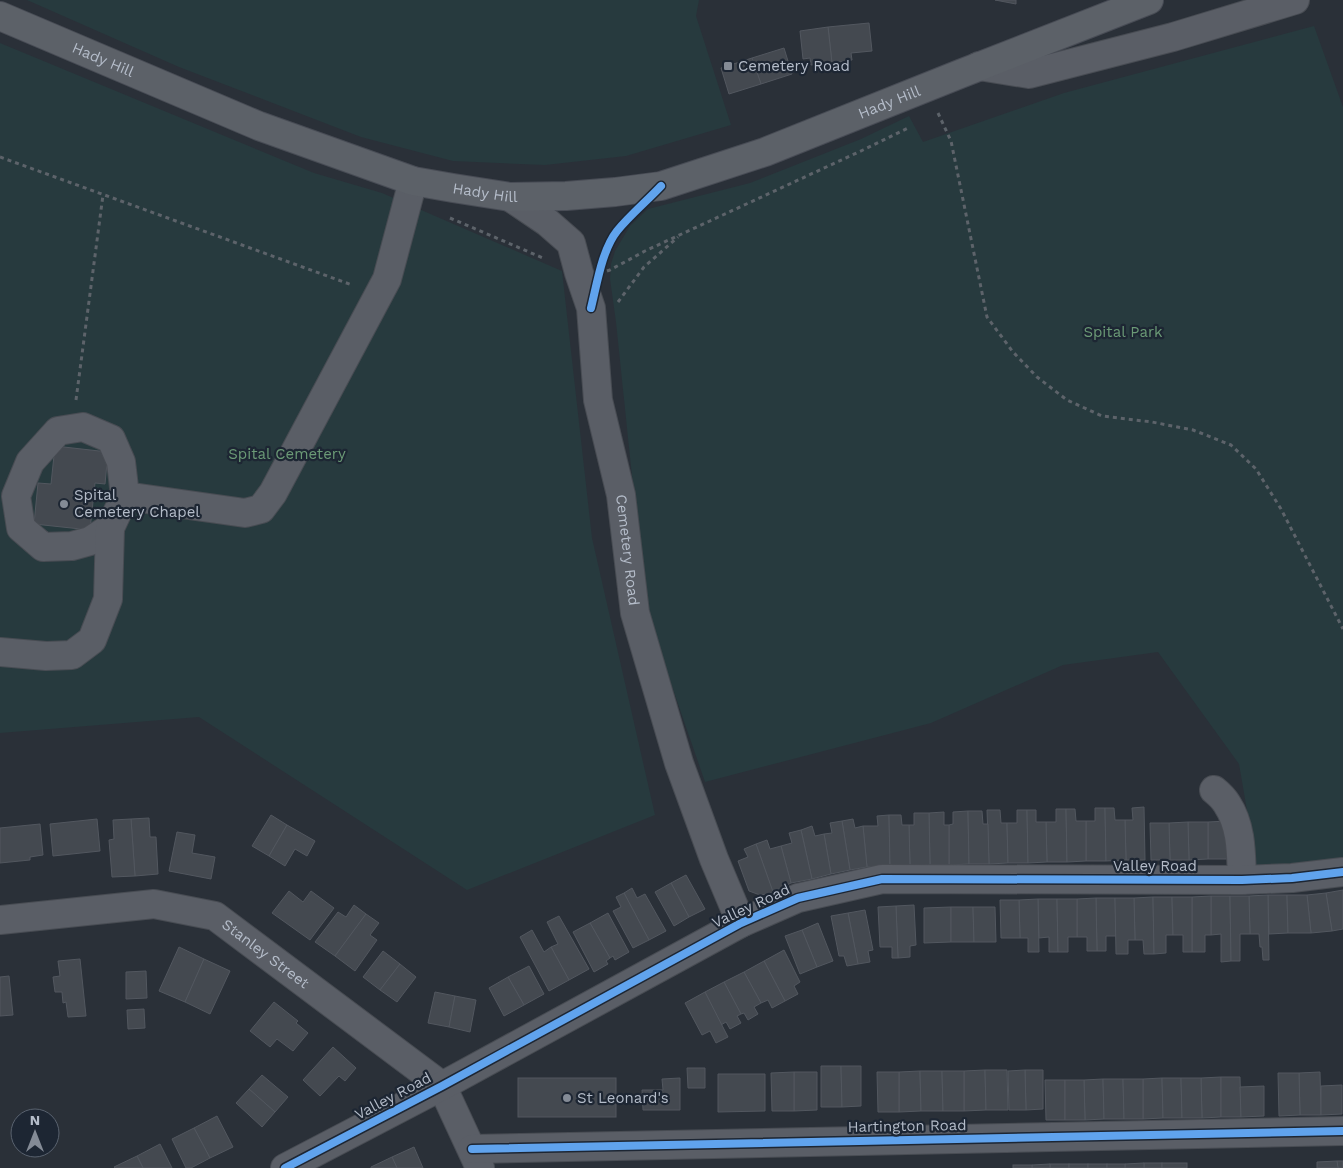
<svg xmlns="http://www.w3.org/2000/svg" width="1343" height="1168" viewBox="0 0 1343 1168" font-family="'Work Sans',sans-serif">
  <rect width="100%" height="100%" fill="#2a3038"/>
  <g fill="#273a3e">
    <path d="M27,0H699L696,16L731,125L626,156L545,165L453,161L361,137L179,67Z"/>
    <path d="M1314,26L1343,107V860L1256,869L1253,845L1239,764L1158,652L1063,665L931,723L705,782L646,611L616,322L610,279L611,264L615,251L630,226L648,209L750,183L861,139L909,116L923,142L1064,93Z"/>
    <path d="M0,43L314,173L382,193L562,271L592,538L655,815L467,890L199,717L0,733Z"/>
  </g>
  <g fill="#444950" stroke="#52575f">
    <path d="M995,0H1016V4Z"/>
    <path d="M869,23L872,51L851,53L852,60L832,63L828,27Z"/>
    <path d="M828,27L832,63L811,65L810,58L803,59L800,31Z"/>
    <path d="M784,48L792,74L761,84L752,58Z"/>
    <path d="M752,58L761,84L729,94L721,68Z"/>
    <path d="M55,446L108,452L105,484L95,483L90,530L34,524L38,483L51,484Z"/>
    <path d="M1144,807L1145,860H1126L1125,820H1133L1132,808Z"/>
    <path d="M1095,808H1105L1106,861H1086V821H1095Z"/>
    <path d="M1105,808H1114L1115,820H1125L1126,860L1106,861Z"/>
    <path d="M1056,809H1066L1067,862H1047L1046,822H1056Z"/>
    <path d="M1066,809H1075L1076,821H1086V861L1067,862Z"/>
    <path d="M987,810H1000L1001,823H1007L1008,863L989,864Z"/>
    <path d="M1017,810H1027L1028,863H1008L1007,823H1017Z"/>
    <path d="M1027,810H1036V822H1046L1047,862L1028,863Z"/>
    <path d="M968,811L969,864L949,865V825L953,824V812Z"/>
    <path d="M968,811H982L983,824H988L989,864H969Z"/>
    <path d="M944,812V825H949V865H930L929,813Z"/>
    <path d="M914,813H929L930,865L910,866L909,825H914Z"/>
    <path d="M271,815L287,825L269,856L252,846Z"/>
    <path d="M889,815L890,866L867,867L863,826H878L877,816Z"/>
    <path d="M889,815H901L902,825H909L910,866H890Z"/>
    <path d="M149,818L150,837H156L158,874L135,876L131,819Z"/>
    <path d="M97,819L100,851L53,856L50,824Z"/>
    <path d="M131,819L135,876L112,877L109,840L114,839L113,820Z"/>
    <path d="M853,819L855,828L863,826L867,867L850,870L842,821Z"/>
    <path d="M842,821L850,870L831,874L824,834L832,833L830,823Z"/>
    <path d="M1227,821L1228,859H1208V822Z"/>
    <path d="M1188,822H1208V859L1189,860Z"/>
    <path d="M1188,822L1189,860H1170L1169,823Z"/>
    <path d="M1150,823H1169L1170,860H1151Z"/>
    <path d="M40,824L43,855L30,857V860L0,863V828Z"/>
    <path d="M287,825L315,841L307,856L295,849L285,866L269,856Z"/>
    <path d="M812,826L815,836L824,834L831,874L812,879L801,830Z"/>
    <path d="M801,830L812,879L791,883L781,846L792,843L789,833Z"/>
    <path d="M177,832L195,835L192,853L215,857L211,879L169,871Z"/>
    <path d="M767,840L770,849L781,846L791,883L773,892L756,844Z"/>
    <path d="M756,844L773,892L767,894L760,895L749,891L738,861L748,857L744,849Z"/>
    <path d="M686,875L705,909L689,917L671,883Z"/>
    <path d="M671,883L689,917L674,926L655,892Z"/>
    <path d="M632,888L637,898L645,894L666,931L649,940L624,893Z"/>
    <path d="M1343,890V929L1332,931L1326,893Z"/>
    <path d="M289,891L303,902L311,891L334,908L310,940L272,913Z"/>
    <path d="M624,893L649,940L633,948L613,911L621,907L616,897Z"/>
    <path d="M1326,893L1332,931L1311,933L1307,895Z"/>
    <path d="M1268,895H1287L1288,933L1269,934Z"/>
    <path d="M1268,895L1269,960H1263L1262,947H1260L1259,934H1250L1249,896Z"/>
    <path d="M1287,895H1307L1311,933H1288Z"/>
    <path d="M1211,896H1230L1231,961L1221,962V934L1211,935Z"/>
    <path d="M1211,896V935H1205V952H1192V897Z"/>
    <path d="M1230,896H1249L1250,934H1240V961H1231Z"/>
    <path d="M1153,897L1154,954H1144L1143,940H1135L1134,898Z"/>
    <path d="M1153,897H1172L1173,935H1166V953L1154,954Z"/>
    <path d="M1172,897H1192V952H1183V935H1173Z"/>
    <path d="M1096,898H1115L1116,936H1106V951H1097Z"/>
    <path d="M1096,898L1097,951H1087V937H1077V899Z"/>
    <path d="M1115,898H1134L1135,940H1128V954H1116Z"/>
    <path d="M1038,899H1057L1058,952H1049V937L1039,938Z"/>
    <path d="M1038,899L1039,952H1028V938H1020L1019,900Z"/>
    <path d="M1057,899H1077V937H1068V952H1058Z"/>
    <path d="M1000,900H1019L1020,938H1001Z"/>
    <path d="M354,905L366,914L335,956L315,942L338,912L346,917Z"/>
    <path d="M914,905L916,945L910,946V957L898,958L896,906Z"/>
    <path d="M896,906L898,958H892V947H880L878,907Z"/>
    <path d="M951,907V942L924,943V908Z"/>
    <path d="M951,907H973L974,942H951Z"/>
    <path d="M973,907H995L996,942H974Z"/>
    <path d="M865,910L873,950L868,951L870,962L858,964L848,913Z"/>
    <path d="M608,913L629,952L615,960L613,956L610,958L590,923Z"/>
    <path d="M848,913L858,964L847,966L844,956H839L831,916Z"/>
    <path d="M366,914L379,923L370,935L377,940L355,971L335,956Z"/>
    <path d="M559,916L589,969L569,980L551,947L558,944L547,922Z"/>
    <path d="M590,923L610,958L606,961L608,964L594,972L573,932Z"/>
    <path d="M818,923L833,961L817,967L802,930Z"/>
    <path d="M532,930L544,952L551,947L569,980L549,991L520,937Z"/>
    <path d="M802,930L817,967L800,974L785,936Z"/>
    <path d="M179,947L204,959L185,1002L159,991Z"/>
    <path d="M784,950L800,982L794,986L798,994L785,1001L764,961Z"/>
    <path d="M383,951L400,964L380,990L363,977Z"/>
    <path d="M80,959L86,1016L68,1017L66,1002L63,1003L62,992H55L53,977L60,976L58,961Z"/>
    <path d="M204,959L230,971L210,1014L185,1002Z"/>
    <path d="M764,961L785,1001L772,1008L768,1000L761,1003L744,972Z"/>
    <path d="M400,964L416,977L397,1002L380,990Z"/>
    <path d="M529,966L544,994L524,1005L508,977Z"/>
    <path d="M146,971L147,998L126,999V972Z"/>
    <path d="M744,972L761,1003L754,1007L758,1014L748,1020L744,1013L741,1014L724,982Z"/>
    <path d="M9,976L13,1015L0,1016V977Z"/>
    <path d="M508,977L524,1005L504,1016L489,988Z"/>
    <path d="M724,982L741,1014L737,1016L741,1023L730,1029L726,1022L721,1025L705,992Z"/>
    <path d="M435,992L455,996L449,1027L428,1023Z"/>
    <path d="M705,992L728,1037L716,1043L710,1031L702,1035L685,1003Z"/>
    <path d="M455,996L476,1000L470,1032L449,1027Z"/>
    <path d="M274,1002L298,1021L296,1023L308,1033L293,1051L277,1039L270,1047L250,1031Z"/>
    <path d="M144,1009L145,1028L128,1029L127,1010Z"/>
    <path d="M333,1047L356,1068L345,1081L339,1076L320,1096L303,1080Z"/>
    <path d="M821,1066H841L842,1107H821Z"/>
    <path d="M841,1066H861V1106L842,1107Z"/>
    <path d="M687,1068H705V1088H688Z"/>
    <path d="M985,1070L986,1110L964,1111V1071Z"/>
    <path d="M985,1070H1007L1008,1110H986Z"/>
    <path d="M1025,1070H1043V1109L1026,1110Z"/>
    <path d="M1025,1070L1026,1110H1009L1008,1071Z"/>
    <path d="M920,1071L921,1111L899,1112V1072Z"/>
    <path d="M920,1071H942L943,1111H921Z"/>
    <path d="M942,1071H964V1111H943Z"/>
    <path d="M794,1072H817V1110L794,1111Z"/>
    <path d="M794,1072V1111H772L771,1073Z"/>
    <path d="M877,1072H899V1112H878Z"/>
    <path d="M1320,1072L1321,1115H1300L1299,1073Z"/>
    <path d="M1278,1073H1299L1300,1115L1279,1116Z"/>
    <path d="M718,1074H765V1111L718,1112Z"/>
    <path d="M262,1075L288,1097L275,1112L249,1089Z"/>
    <path d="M1221,1077V1117L1202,1118L1201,1078Z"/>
    <path d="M1221,1077H1240L1241,1117H1221Z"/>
    <rect x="518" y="1078" width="98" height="39"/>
    <path d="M680,1078V1110H643L642,1090H663L662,1079Z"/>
    <path d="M1162,1078L1163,1118L1143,1119V1079Z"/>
    <path d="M1162,1078H1181L1182,1118H1163Z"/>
    <path d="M1181,1078H1201L1202,1118H1182Z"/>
    <path d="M1103,1079L1104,1119L1085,1120L1084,1080Z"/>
    <path d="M1103,1079H1123L1124,1119H1104Z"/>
    <path d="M1123,1079H1143V1119H1124Z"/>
    <path d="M1045,1080H1065V1120H1046Z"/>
    <path d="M1065,1080H1084L1085,1120H1065Z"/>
    <path d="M1342,1085V1114L1321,1115V1086Z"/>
    <path d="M1264,1086V1116L1241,1117L1240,1087Z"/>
    <path d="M249,1089L275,1112L262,1127L236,1103Z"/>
    <path d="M217,1116L233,1147L210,1158L194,1128Z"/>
    <path d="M194,1128L210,1158L191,1168H186L172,1139Z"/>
    <path d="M160,1144L172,1168H143L137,1156Z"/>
    <path d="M414,1147L423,1168H397L392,1157Z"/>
    <path d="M137,1156L143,1168H115L114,1167Z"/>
    <path d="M392,1157L397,1168H371V1167Z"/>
    <path d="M1337,1161H1343V1168H1338Z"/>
    <path d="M1337,1161L1338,1168H1317V1162Z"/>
    <rect x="1144" y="1163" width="18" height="5"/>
    <path d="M1144,1163V1168H1125V1164Z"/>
    <rect x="1162" y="1163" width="25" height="5"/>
    <rect x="1050" y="1164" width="19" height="4"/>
    <path d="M1050,1164V1168H1032V1165Z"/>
    <rect x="1069" y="1164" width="19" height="4"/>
    <rect x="1088" y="1164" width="19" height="4"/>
    <rect x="1107" y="1164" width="18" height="4"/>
    <rect x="1013" y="1165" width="19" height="3"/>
  </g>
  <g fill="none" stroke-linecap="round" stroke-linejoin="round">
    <g stroke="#484c53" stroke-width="30">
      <g id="minor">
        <path d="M979,66L1029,74L1173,37L1295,0"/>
        <path id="s1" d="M510,197L547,222L571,243L579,273L591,308L598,400L621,495L635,613L679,763L714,859L741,923"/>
        <path d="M125,496L121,462L111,439L83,427L58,431L30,462L16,496L21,528L43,547L72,546L90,541L110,528L125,496L245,513L261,509L273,493L387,279L413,181"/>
        <path d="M0,652L46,656L72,655L92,640L108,599L110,528"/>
        <path d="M1214,790C1219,794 1224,799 1227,804C1242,827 1241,854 1242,880"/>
        <path id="s2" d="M0,920L154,904L215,916L442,1086L480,1168"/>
        <path d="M472,1149L1343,1131"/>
        <path d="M285,1168L442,1086L741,923L798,898L882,879L1242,880L1292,878L1343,872"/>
      </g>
    </g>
    <g stroke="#484c55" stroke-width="30">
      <g id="major">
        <path id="s3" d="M0,16L259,126L413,181L453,188L510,197L566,196L615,192L661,186L765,152L960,74L1149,0"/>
      </g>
    </g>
    <g stroke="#5d636a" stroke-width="3" stroke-dasharray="4 4" stroke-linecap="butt">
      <path d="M938,113L951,141L987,317L1013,352L1037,377L1067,400L1102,416L1152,422L1193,430L1231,445L1256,469L1281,509L1343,629"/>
      <path d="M0,157L352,285"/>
      <path d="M450,218L543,258"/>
      <path d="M607,271L610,270L645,251L863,150L910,127"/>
      <path d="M618,302L644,267L678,237"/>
      <path d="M76,400L103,195"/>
    </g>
    <use href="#minor" stroke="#5a5e66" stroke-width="28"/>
    <use href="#major" stroke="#5c6168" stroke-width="28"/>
    <g stroke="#1d2633" stroke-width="11">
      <g id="cycleway">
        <path d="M591,308C597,284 602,250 617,231C630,215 647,201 661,186"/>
        <path d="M472,1149L1343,1131"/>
        <path d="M285,1168L442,1086L741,923L798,898L882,879L1242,880L1292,878L1343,872"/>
      </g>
    </g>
    <use href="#cycleway" stroke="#60a3ed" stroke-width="8"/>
  </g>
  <g fill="#848b96" stroke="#1d2633" stroke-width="2">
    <rect x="723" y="61" width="10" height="10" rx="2.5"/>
    <circle cx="64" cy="504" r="5"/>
    <circle cx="567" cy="1098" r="5"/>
  </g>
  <g text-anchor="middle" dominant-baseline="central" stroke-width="4.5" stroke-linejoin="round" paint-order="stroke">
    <g font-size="15" fill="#b4bcc9" stroke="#1d2633">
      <text stroke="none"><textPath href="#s3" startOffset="112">Hady Hill</textPath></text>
      <text stroke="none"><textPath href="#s3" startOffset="938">Hady Hill</textPath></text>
      <text stroke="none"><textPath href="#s3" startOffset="518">Hady Hill</textPath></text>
      <text stroke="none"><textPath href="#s1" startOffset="390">Cemetery Road</textPath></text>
      <text x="1155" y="866">Valley Road</text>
      <text transform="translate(751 906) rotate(-25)">Valley Road</text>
      <text stroke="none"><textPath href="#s2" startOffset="280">Stanley Street</textPath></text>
      <text transform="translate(393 1096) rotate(-28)">Valley Road</text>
      <text transform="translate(907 1126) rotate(-1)">Hartington Road</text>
    </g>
    <g font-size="15" fill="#b4bcc9" stroke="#1d2633" text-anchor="start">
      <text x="738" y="66">Cemetery Road</text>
      <text x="74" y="495">Spital<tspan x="74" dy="17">Cemetery Chapel</tspan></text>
      <text x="577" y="1098">St Leonard's</text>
    </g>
    <g font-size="15" fill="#6b9a76" stroke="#1d2633">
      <text x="1123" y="332">Spital Park</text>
      <text x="287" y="454">Spital Cemetery</text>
    </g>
  </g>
  <g transform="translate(35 1133)"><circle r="24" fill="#1d2633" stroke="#59626f"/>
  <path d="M0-4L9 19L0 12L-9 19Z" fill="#848b96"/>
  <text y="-8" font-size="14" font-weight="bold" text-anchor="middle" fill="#b4bcc9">N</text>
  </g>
</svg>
